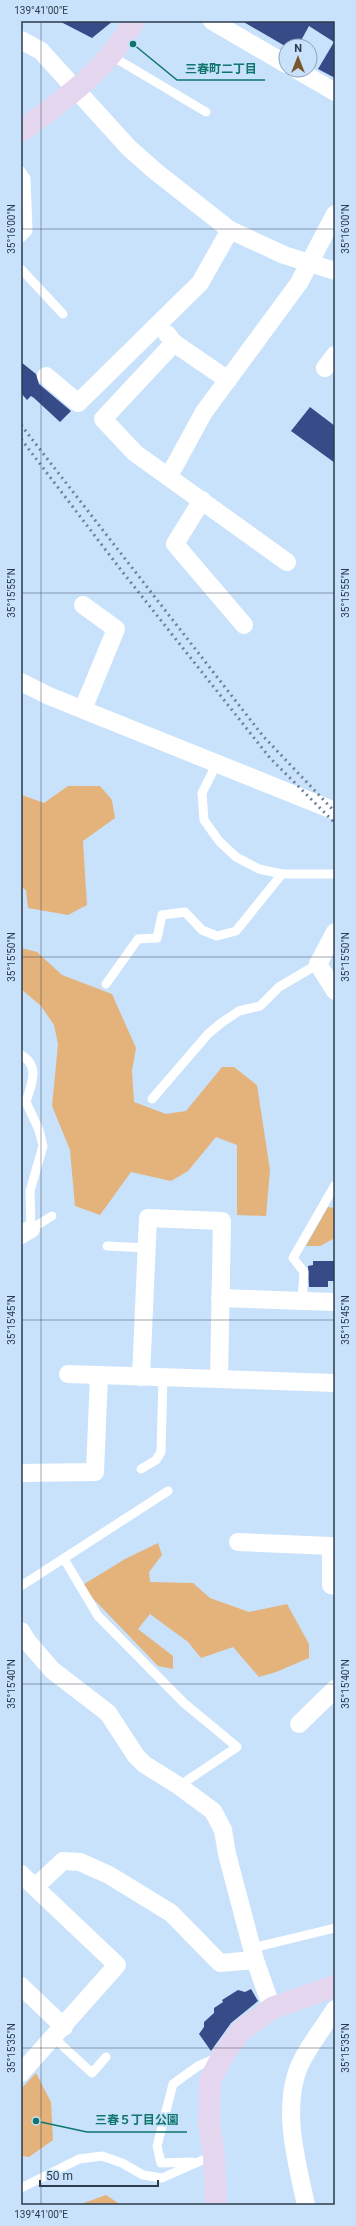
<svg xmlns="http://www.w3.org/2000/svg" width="356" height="2226" viewBox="0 0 356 2226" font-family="Roboto,'Noto Sans JP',sans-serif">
  <rect width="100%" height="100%" fill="#c9e2fb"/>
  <g fill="#e4b27b">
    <path d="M68,786H100L112,800L115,818L83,841L87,905L68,915L28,908L26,890L21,887L22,795L44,803Z"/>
    <path d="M21,948L37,952L62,975L112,994L136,1048L132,1071L134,1102L166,1114L186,1111L222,1067H234L257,1085L270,1170L266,1216L237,1215V1145L216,1137L188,1171L171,1181L131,1172L100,1215L75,1206L70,1150L52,1106L58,1044L54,1025L41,1006L21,989Z"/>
    <path d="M328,1207L335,1208V1238L320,1246H306Z"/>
    <path d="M158,1543L162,1555L149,1572L150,1582L193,1583L210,1598L249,1612L287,1604L309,1644V1658L276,1672L259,1677L233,1647L201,1658L188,1642L150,1614L138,1629L173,1656V1669L158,1666L81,1586L125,1559Z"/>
    <path d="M36,2073L51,2102L53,2140L29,2157L21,2156V2089Z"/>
    <path d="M106,2195L121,2205H78Z"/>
  </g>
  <g fill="#384b89">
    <path d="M59,21H113L92,38Z"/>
    <path d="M242,21H335V78L318,69L334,42L309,26L298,46H285Z"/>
    <path d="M21,362L36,374L39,384L71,411L60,422L34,398L31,396L27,400L21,393Z"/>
    <path d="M310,407L335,426V463L291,431Z"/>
    <path d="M313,1261H335V1281H328V1287H309L308,1266L313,1265Z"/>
    <path d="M251,1989L258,2001L231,2023L211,2051L199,2034L204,2027V2022L214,2013V2008L223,2002L222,2000L238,1990L245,1992Z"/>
  </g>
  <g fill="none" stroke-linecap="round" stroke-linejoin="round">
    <g stroke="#fff" stroke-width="9">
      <path d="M110,55L206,112"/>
      <path d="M21,171L26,178L28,231L21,238"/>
      <path d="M21,269L63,314"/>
      <path d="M217,763L202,793L204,820L219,841L236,857L259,869L282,874H335"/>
      <path d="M106,984L138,939L157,938L162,915L185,912L202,930L217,936L236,931L282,874"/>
      <path d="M21,1055C41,1066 31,1085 26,1102L39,1130L43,1146L30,1191L31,1229L52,1216"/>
      <path d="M152,1099L208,1034L221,1023L239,1011L260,1006L279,987L318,964"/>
      <path d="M107,1246L146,1248"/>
      <path d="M302,1301L304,1272L293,1258L335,1185"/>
      <path d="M141,1469L156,1460L161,1452L163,1377"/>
      <path d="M64,1559L98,1616L184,1703L237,1747L179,1786"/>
      <path d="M21,1586L168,1491"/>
      <path d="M252,1948L335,1928"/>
      <path d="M54,2038L92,2073L106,2057"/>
      <path d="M192,2162L161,2163L157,2146L173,2084L198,2066L217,2058"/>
      <path d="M21,2188L79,2159L102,2156L122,2163L143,2175L162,2178L214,2155"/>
    </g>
    <g stroke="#fff" stroke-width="18">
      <path d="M212,21L286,64"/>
      <path d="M21,40L41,51L129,148L155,171L230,230L284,255L335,271"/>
      <path d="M297,70L335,92"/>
      <path d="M167,334L174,343L228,380"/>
      <path d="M174,343L103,419L135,453L287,562"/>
      <path d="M325,368L335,355"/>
      <path d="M46,376L78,403L200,283L230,230"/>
      <path d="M169,476L204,412L299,283L335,214"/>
      <path d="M202,500L175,544L244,625"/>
      <path d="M21,682L49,696L335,811"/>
      <path d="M83,709L116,629L83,605"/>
      <path d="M335,932L318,964L335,991"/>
      <path d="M21,1235L31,1229"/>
      <path d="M220,1298L335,1302"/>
      <path d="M68,1374L335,1383"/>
      <path d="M141,1377L148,1218L222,1221L219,1379"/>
      <path d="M21,1473L95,1472L99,1375"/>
      <path d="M238,1542L331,1546V1585L335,1586"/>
      <path d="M21,1631L27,1641L52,1670L108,1713L136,1756L144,1764L179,1786L213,1811L223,1830L227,1854L255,1960L272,2008"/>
      <path d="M299,1724L335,1689"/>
      <path d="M21,1874L117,1965L21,2073"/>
      <path d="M35,1887L63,1861L80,1862L109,1875L171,1913L220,1963L255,1960"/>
      <path d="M21,1986L64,2027"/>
      <path d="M306,2205C297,2163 283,2114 297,2072C302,2055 325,2025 335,2009"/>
    </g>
    <g stroke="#e4d6ef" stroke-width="22">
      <path d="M21,131C66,98 106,71 134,21"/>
      <path d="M216,2205L214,2155L209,2123L210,2080L223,2055L241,2031L272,2008L335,1986"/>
    </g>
    <g stroke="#6f8398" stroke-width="3" stroke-dasharray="2 4" stroke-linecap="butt">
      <path d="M21,425L263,736L335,812"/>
      <path d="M21,439L121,570L270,758L335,823"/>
    </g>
  </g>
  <path fill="none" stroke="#2b3c4d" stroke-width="1" stroke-opacity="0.45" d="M41,21V2205M21,229H335M21,593H335M21,957H335M21,1320H335M21,1684H335M21,2048H335"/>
  <path fill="none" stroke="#0f766e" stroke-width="1.5" d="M133 44L177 80H265M36 2121L87 2132H187"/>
  <g fill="#0f766e" stroke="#c9e2fb" stroke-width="1.5">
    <circle cx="133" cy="44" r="4"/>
    <circle cx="36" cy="2121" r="4"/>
  </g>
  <g font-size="12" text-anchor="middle" font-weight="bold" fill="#0f766e" stroke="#c9e2fb" stroke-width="4" stroke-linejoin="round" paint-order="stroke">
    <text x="221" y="73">三春町二丁目</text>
    <text x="137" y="2124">三春５丁目公園</text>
  </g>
  <rect width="356" height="2226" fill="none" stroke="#c9e2fb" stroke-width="44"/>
  <g transform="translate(298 58)"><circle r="19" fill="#c9e2fb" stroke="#8aa0b5"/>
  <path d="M0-3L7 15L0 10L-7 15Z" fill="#79562e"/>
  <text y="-6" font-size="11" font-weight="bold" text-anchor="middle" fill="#2b3c4d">N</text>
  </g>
  <path d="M40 2180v6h118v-6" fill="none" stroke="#2b3c4d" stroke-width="2"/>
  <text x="46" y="2180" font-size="12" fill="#2b3c4d" stroke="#c9e2fb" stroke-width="3" paint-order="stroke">50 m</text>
  <rect x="22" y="22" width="312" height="2182" fill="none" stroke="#2b3c4d" stroke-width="1.5"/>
  <g font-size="10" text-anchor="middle" fill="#2b3c4d">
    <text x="41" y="14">139°41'00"E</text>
    <text transform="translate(11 229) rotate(-90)" y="4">35°16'00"N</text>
    <text transform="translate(345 229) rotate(-90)" y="4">35°16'00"N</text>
    <text transform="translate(11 593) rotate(-90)" y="4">35°15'55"N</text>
    <text transform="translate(345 593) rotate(-90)" y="4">35°15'55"N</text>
    <text transform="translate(11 957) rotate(-90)" y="4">35°15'50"N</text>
    <text transform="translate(345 957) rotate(-90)" y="4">35°15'50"N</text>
    <text transform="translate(11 1320) rotate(-90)" y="4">35°15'45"N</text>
    <text transform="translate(345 1320) rotate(-90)" y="4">35°15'45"N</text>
    <text transform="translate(11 1684) rotate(-90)" y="4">35°15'40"N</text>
    <text transform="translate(345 1684) rotate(-90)" y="4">35°15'40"N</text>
    <text transform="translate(11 2048) rotate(-90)" y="4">35°15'35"N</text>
    <text transform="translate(345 2048) rotate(-90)" y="4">35°15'35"N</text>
    <text x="41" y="2218">139°41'00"E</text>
  </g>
</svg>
